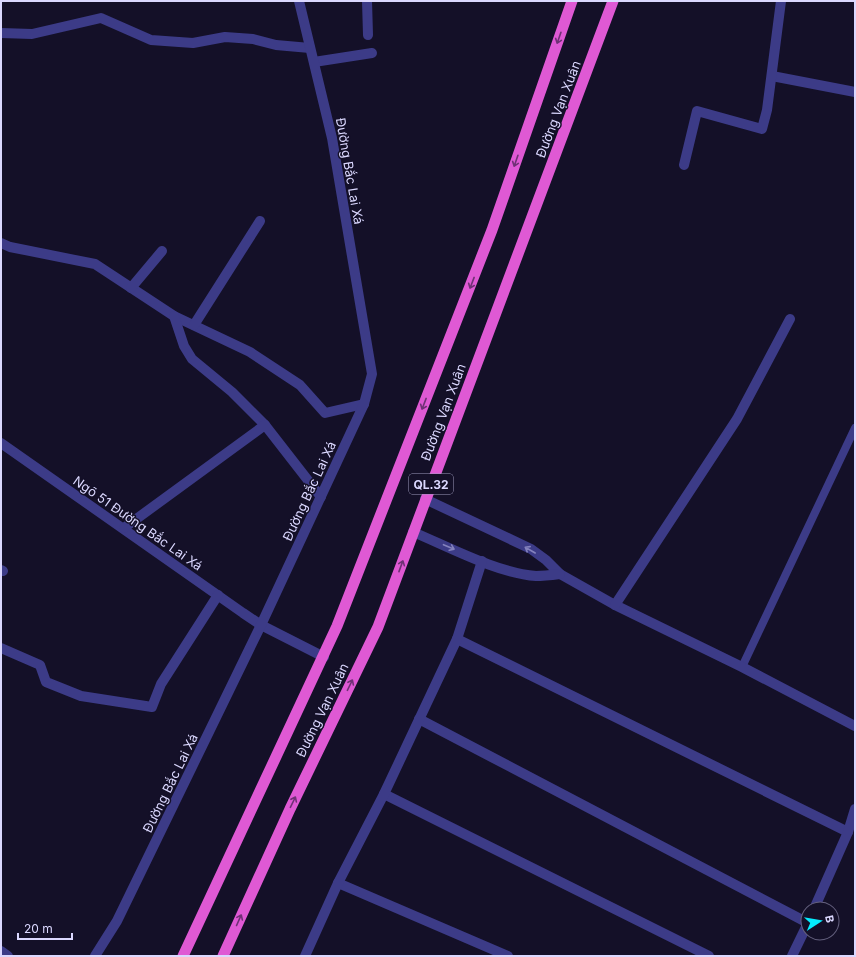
<svg xmlns="http://www.w3.org/2000/svg" width="856" height="957" viewBox="0 0 856 957" font-family="Inter,sans-serif">
  <rect width="100%" height="100%" fill="#141028"/>
  <g fill="none" stroke-linecap="round" stroke-linejoin="round">
    <path stroke="#3c3b87" stroke-width="8" d="M742,667L855,428"/>
    <g stroke="#3c3b87" stroke-width="10">
      <path d="M367,1L368,35"/>
      <path d="M1,33L32,34L101,18L151,40L193,43L225,37L253,39L276,45L310,48"/>
      <path d="M314,62L372,53"/>
      <path d="M772,76L855,92"/>
      <path d="M684,165L697,111L762,129L767,110L781,1"/>
      <path d="M1,243L10,247L95,264L174,316L250,352L300,385L325,413L364,404"/>
      <path d="M131,288L162,251"/>
      <path d="M174,316L184,346L192,359L232,392L265,425"/>
      <path d="M194,325L260,221"/>
      <path d="M1,443L243,613L261,625L324,657"/>
      <path d="M425,499L531,549L546,560L560,574L615,605L742,667L855,726"/>
      <path d="M124,528L265,425L321,497"/>
      <path d="M413,532C449,547 497,573 536,576C544,576 552,575 560,574"/>
      <path d="M1,570L3,571"/>
      <path d="M615,605L737,419L790,319"/>
      <path d="M457,639L848,832"/>
      <path d="M1,648L40,665L46,682L81,696L152,707L161,684L218,595"/>
      <path d="M419,719L808,923"/>
      <path d="M384,794L709,956"/>
      <path d="M338,883L508,956"/>
      <path d="M814,909L848,832L855,809"/>
      <path d="M1,951L8,956"/>
      <path d="M95,956L117,921L261,625L364,404L372,374L332,138L299,1"/>
      <path d="M305,956L338,883L384,794L457,639L482,561"/>
      <path d="M792,956L808,923"/>
    </g>
    <g stroke="#df59d4" stroke-width="11">
      <path d="M183,956L337,626L492,230L572,1"/>
      <path d="M223,956L290,809L378,627L613,1"/>
    </g>
  </g>
  <defs><path id="oneway-shaft" d="M-6 0H5M1.5-3L5.5 0L1.5 3" fill="none" stroke-width="1.6" stroke-linecap="round" stroke-linejoin="round"/></defs>
  <g stroke="#6f3175">
    <use href="#oneway-shaft" transform="translate(559 38) rotate(109)"/>
    <use href="#oneway-shaft" transform="translate(516 161) rotate(109)"/>
    <use href="#oneway-shaft" transform="translate(472 283) rotate(111)"/>
    <use href="#oneway-shaft" transform="translate(424 404) rotate(111)"/>
    <use href="#oneway-shaft" transform="translate(401 566) rotate(-70)"/>
    <use href="#oneway-shaft" transform="translate(350 685) rotate(-64)"/>
    <use href="#oneway-shaft" transform="translate(293 802) rotate(-64)"/>
    <use href="#oneway-shaft" transform="translate(239 920) rotate(-66)"/>
  </g>
  <g stroke="#8482bd">
    <use href="#oneway-shaft" transform="translate(449 547) rotate(23)"/>
    <use href="#oneway-shaft" transform="translate(530 550) rotate(-150)"/>
  </g>
  <g text-anchor="middle" dominant-baseline="central" stroke-width="3" stroke-linejoin="round" paint-order="stroke">
    <rect fill="#141028" stroke="#9f9cbe" stroke-width="1" x="409" y="474" width="44" height="20" rx="3"/>
    <g font-size="12" font-weight="bold" fill="#dbd8ff">
      <text x="431" y="484">QL.32</text>
    </g>
    <g font-size="13" fill="#dbd8ff" stroke="#141028">
      <text transform="translate(558 109) rotate(-69)">Đường Vạn Xuân</text>
      <text transform="translate(350 171) rotate(80)">Đường Bắc Lai Xá</text>
      <text transform="translate(443 412) rotate(-69)">Đường Vạn Xuân</text>
      <text transform="translate(309 491) rotate(-65)">Đường Bắc Lai Xá</text>
      <text transform="translate(138 523) rotate(35)">Ngõ 51 Đường Bắc Lai Xá</text>
      <text transform="translate(322 710) rotate(-64)">Đường Vạn Xuân</text>
      <text transform="translate(170 783) rotate(-64)">Đường Bắc Lai Xá</text>
    </g>
  </g>
  <rect width="856" height="957" fill="none" stroke="#dbd8ff" stroke-width="4"/>
  <g transform="translate(820 921) rotate(78)"><circle r="19" fill="#141028" stroke="#64607e"/>
  <path d="M0-3L7 15L0 10L-7 15Z" fill="#04ecfe"/>
  <text y="-6" font-size="11" font-weight="bold" text-anchor="middle" fill="#dbd8ff">B</text>
  </g>
  <path d="M18 933v6h54v-6" fill="none" stroke="#dbd8ff" stroke-width="2"/>
  <text x="24" y="933" font-size="12" fill="#dbd8ff" stroke="#141028" stroke-width="3" paint-order="stroke">20 m</text>
</svg>
